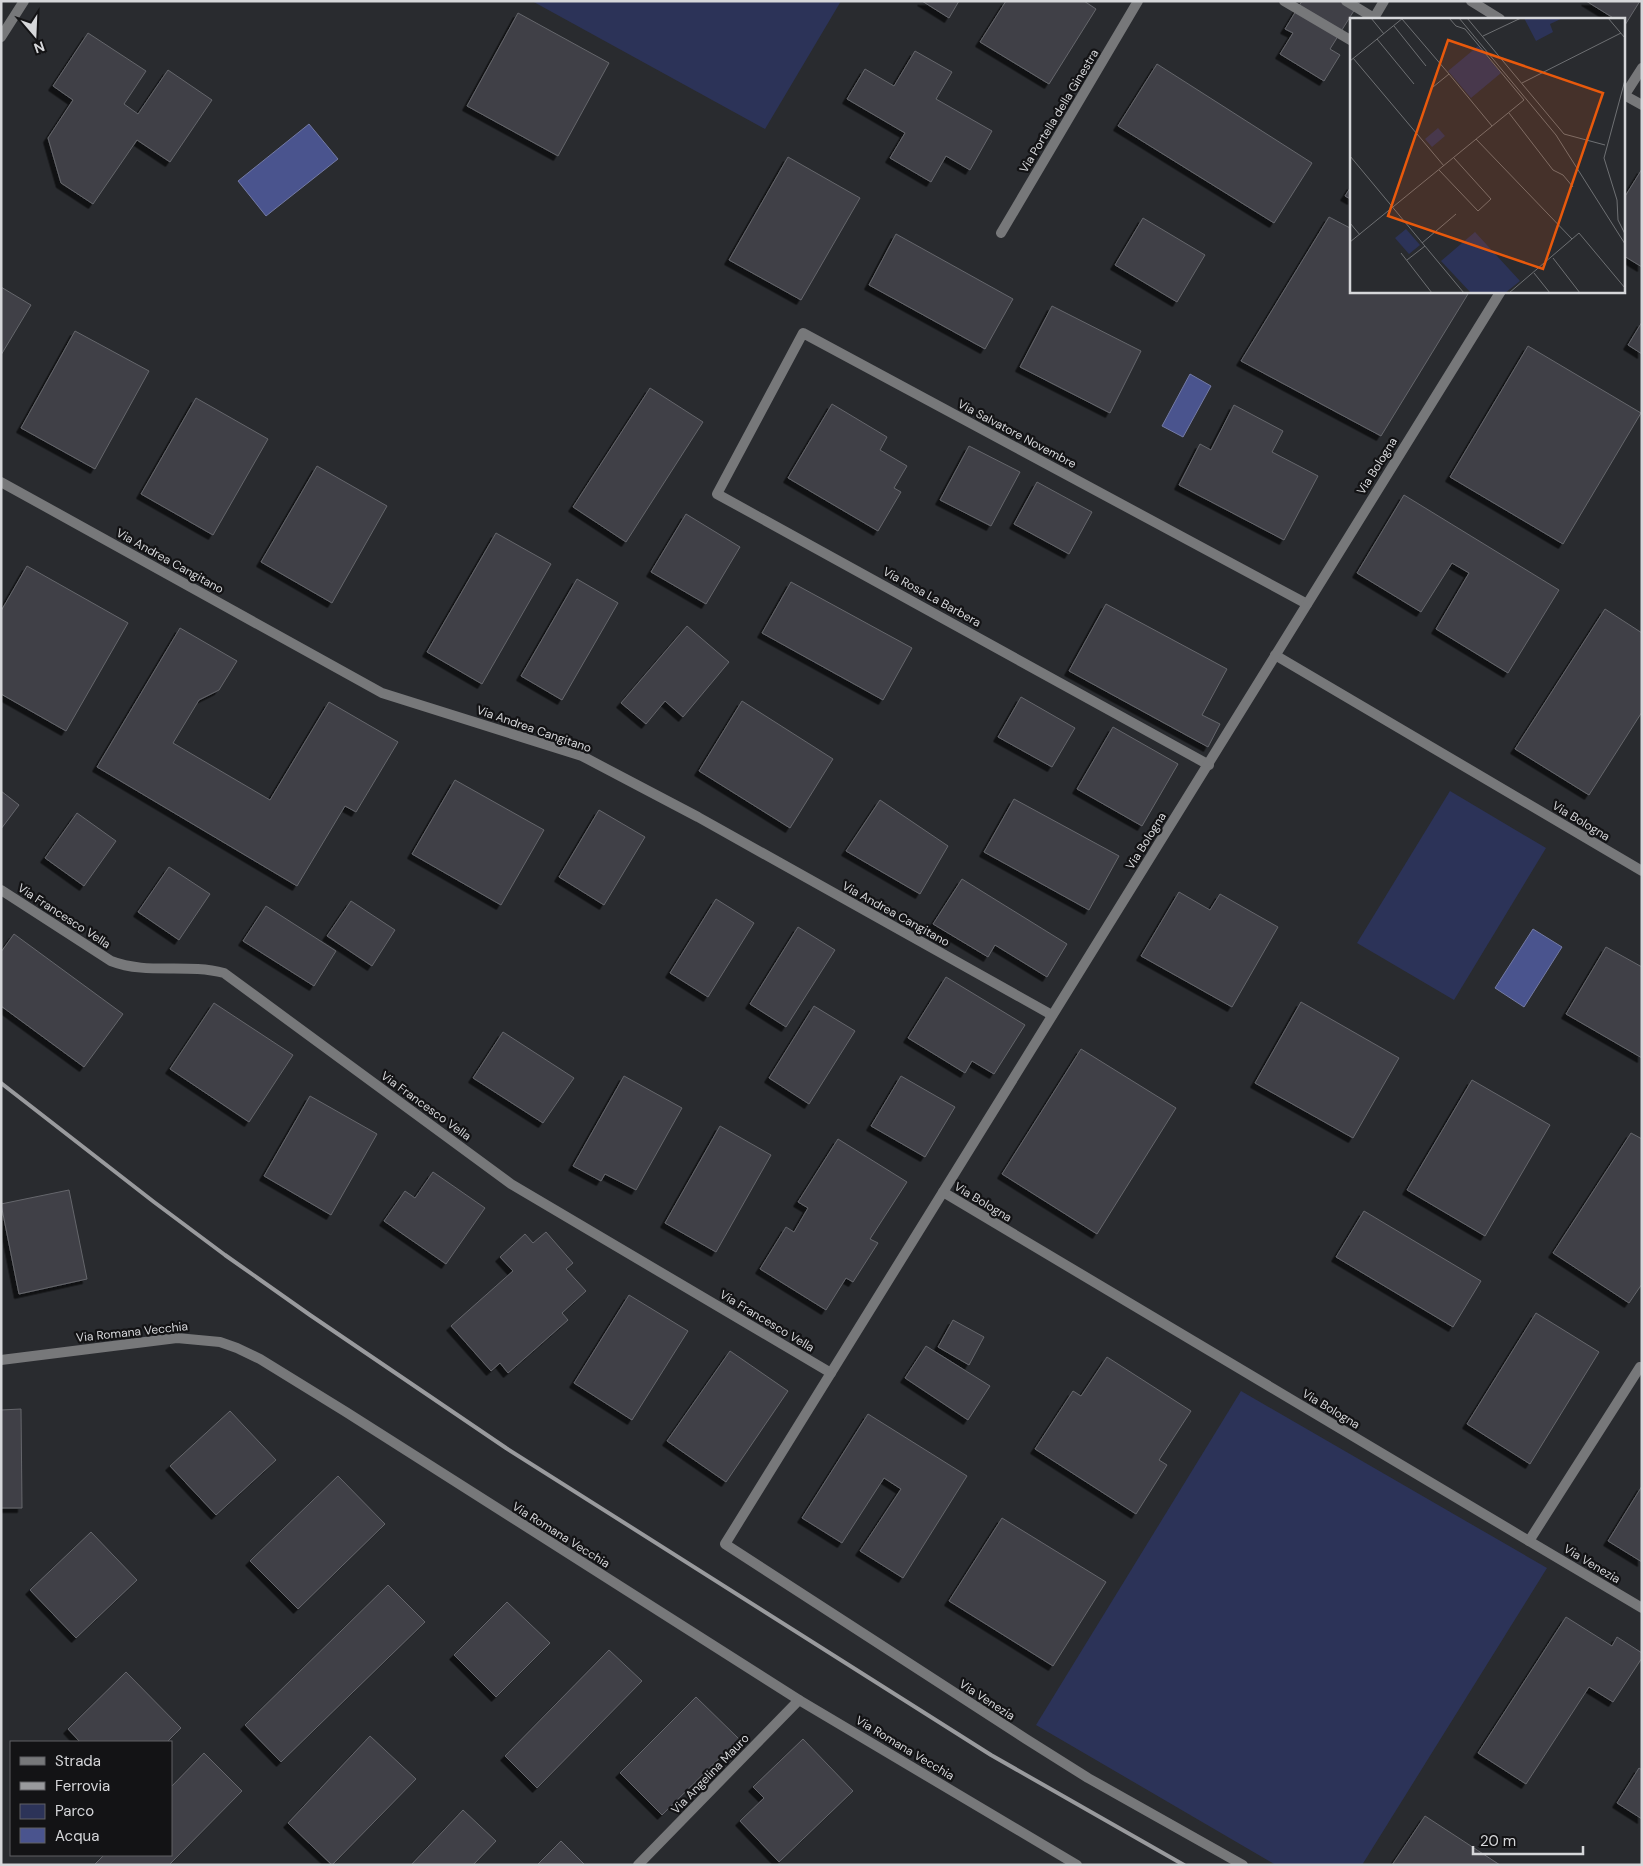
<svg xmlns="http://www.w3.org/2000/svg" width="1643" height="1866" viewBox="0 0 1643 1866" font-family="'DM Sans',sans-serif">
  <defs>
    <filter id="shadow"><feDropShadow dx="-4.5" dy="4.5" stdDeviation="0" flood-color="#0009"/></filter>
  </defs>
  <rect width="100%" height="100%" fill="#292b2f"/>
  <g fill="#2c3358">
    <path d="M532,1H841L765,129Z"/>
    <path d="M1450,791L1546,848L1454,1000L1357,943Z"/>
    <path d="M1241,1391L1547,1568L1362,1865H1276L1036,1725Z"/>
  </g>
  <g fill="#4a548e" stroke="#747ba5">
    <path d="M309,124L338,159L266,216L238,181Z"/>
    <path d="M1190,374L1211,386L1183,437L1162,426Z"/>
    <path d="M1533,929L1562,947L1524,1007L1495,988Z"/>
  </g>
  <g fill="#404146" stroke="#65666c" filter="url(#shadow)">
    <path d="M922,1H959L949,18Z"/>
    <path d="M1006,1H1084L1096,9L1049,84L980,42Z"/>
    <path d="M1302,1H1360L1330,49L1340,55L1324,81L1280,54L1293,33L1285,29Z"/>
    <path d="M1586,1H1640L1625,25L1624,19H1615Z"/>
    <path d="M518,13L609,63L558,156L467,106Z"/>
    <path d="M88,33L146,71L124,104L138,114L168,70L212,100L170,162L137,140L93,204L61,183L48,138L73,100L53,86Z"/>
    <path d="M915,51L952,72L936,99L992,131L970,170L946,156L931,182L890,158L905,133L847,99L865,69L894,86Z"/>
    <path d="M1157,64L1312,163L1274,223L1118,126Z"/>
    <path d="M788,157L860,198L801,300L729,260Z"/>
    <path d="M1642,169V267L1624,256V198Z"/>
    <path d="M1352,185V200L1345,196Z"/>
    <path d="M1329,217L1352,229V291H1463L1468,294L1381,436L1241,361Z"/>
    <path d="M1143,218L1205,255L1177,302L1115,265Z"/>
    <path d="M896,234L1013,299L985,349L869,285Z"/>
    <path d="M1,287L31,305L1,355Z"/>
    <path d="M1052,306L1141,351L1110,413L1020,367Z"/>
    <path d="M1642,322V354L1628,345Z"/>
    <path d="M75,331L149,371L95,469L21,428Z"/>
    <path d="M1528,346L1641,413L1563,544L1450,477Z"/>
    <path d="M650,388L703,422L626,542L573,507Z"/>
    <path d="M196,398L268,439L213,535L141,494Z"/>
    <path d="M832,404L887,437L880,450L907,466L894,488L901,492L878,531L788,478Z"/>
    <path d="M1234,405L1283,431L1272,452L1318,476L1284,540L1179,485L1200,444L1211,450Z"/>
    <path d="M969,446L1020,472L991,526L940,500Z"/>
    <path d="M317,466L387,506L332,603L261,562Z"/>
    <path d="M1037,482L1092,512L1069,554L1014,524Z"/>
    <path d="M1404,495L1559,590L1508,673L1436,629L1469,573L1452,563L1421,612L1357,573Z"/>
    <path d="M686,514L740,547L706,604L651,572Z"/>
    <path d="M496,533L551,564L482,684L427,652Z"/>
    <path d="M27,566L128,623L66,731L1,694V611Z"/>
    <path d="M577,579L618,603L562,700L521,676Z"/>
    <path d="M791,582L912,648L883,700L762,633Z"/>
    <path d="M1106,604L1227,669L1202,715L1220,724L1208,747L1069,671Z"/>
    <path d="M1605,609L1642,633V712L1589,795L1515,749Z"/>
    <path d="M687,626L729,662L683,717L665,701L646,724L621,703Z"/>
    <path d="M180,628L237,661L219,690L199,700L173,743L270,800L329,702L398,742L356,812L345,806L297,886L97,767Z"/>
    <path d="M1021,697L1075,728L1052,767L998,737Z"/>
    <path d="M742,701L833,759L790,828L699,771Z"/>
    <path d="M1113,727L1178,764L1142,826L1077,789Z"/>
    <path d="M455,780L544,830L501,905L412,854Z"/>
    <path d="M1,791L19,805L1,829Z"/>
    <path d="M1014,799L1119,856L1089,910L984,852Z"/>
    <path d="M880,800L948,846L920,894L846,851Z"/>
    <path d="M599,810L645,837L604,905L559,877Z"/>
    <path d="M77,813L116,841L84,886L45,858Z"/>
    <path d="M169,867L210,894L179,940L138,912Z"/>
    <path d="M962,879L1067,944L1047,977L995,945L988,957L933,924Z"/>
    <path d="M1179,892L1210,910L1220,894L1278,927L1232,1007L1141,956Z"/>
    <path d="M716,899L754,923L708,997L670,973Z"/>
    <path d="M351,901L395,930L372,966L327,936Z"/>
    <path d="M266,906L336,951L314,986L243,941Z"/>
    <path d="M798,927L835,950L786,1027L750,1004Z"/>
    <path d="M14,934L123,1014L84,1067L1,1006V952Z"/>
    <path d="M1606,947L1642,967V1058L1566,1014Z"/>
    <path d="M946,977L1025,1025L994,1074L972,1061L965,1073L908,1038Z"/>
    <path d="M1301,1002L1399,1058L1353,1138L1255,1083Z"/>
    <path d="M214,1003L293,1055L249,1122L170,1069Z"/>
    <path d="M814,1006L855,1031L809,1104L769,1078Z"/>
    <path d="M503,1032L574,1078L543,1123L473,1078Z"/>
    <path d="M1081,1049L1176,1108L1097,1234L1002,1174Z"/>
    <path d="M624,1076L682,1108L636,1190L605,1174L601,1181L573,1166Z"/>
    <path d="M901,1076L955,1107L925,1157L871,1126Z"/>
    <path d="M1472,1080L1550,1125L1485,1236L1407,1190Z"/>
    <path d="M310,1096L377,1134L331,1215L264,1176Z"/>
    <path d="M720,1126L771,1155L716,1252L665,1223Z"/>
    <path d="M1631,1133L1642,1139V1284L1629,1303L1553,1253Z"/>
    <path d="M838,1139L907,1182L870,1239L878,1243L853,1282L846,1278L826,1310L760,1269L786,1227L794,1232L808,1208L798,1202Z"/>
    <path d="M433,1172L485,1208L446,1264L384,1221L405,1191L415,1198Z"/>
    <path d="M69,1190L87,1279L19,1294L1,1204Z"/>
    <path d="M1364,1211L1481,1281L1453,1327L1336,1257Z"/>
    <path d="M546,1232L573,1263L566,1269L586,1291L562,1313L568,1320L508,1373L500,1363L491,1371L451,1326L513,1271L500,1257L525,1234L533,1243Z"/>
    <path d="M629,1295L688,1331L632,1420L574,1383Z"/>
    <path d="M1536,1313L1599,1352L1530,1464L1467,1424Z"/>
    <path d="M953,1320L984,1337L969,1365L938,1347Z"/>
    <path d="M926,1346L990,1386L968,1420L905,1378Z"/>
    <path d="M730,1351L788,1391L726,1482L667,1441Z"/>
    <path d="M1107,1357L1191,1411L1159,1460L1167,1465L1136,1514L1035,1449L1073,1391L1081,1396Z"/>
    <path d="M21,1409L22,1508H1V1410Z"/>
    <path d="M230,1411L276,1460L216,1515L170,1466Z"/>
    <path d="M868,1414L967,1476L903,1578L860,1551L901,1489L884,1478L842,1543L802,1518Z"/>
    <path d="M338,1476L385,1524L298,1609L250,1561Z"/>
    <path d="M1642,1486V1562L1608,1541Z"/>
    <path d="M1002,1518L1106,1582L1053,1666L949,1601Z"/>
    <path d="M91,1532L137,1580L76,1638L30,1590Z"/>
    <path d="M388,1585L425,1622L281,1762L245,1725Z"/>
    <path d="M507,1602L550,1643L496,1697L454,1655Z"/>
    <path d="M1566,1617L1612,1646L1617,1637L1642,1653V1658L1613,1702L1589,1687L1526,1784L1478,1753Z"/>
    <path d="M609,1650L642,1681L537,1788L505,1756Z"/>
    <path d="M126,1672L181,1728L167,1742H80L68,1729Z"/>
    <path d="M696,1697L739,1739L662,1815L620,1773Z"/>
    <path d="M370,1736L416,1779L332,1865L288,1823Z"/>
    <path d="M803,1739L853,1791L779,1862L740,1821L764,1798L753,1787Z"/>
    <path d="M204,1753L242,1791L169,1865H94L104,1855H171V1787Z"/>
    <path d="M1639,1768L1642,1770V1819L1617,1803Z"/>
    <path d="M463,1810L496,1841L473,1865H411Z"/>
    <path d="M1425,1816L1500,1865H1392Z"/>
    <path d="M561,1841L585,1865H537Z"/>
  </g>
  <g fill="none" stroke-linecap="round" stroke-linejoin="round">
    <g stroke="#77787a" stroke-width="10">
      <path d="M1284,1L1352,41"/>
      <path d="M1346,1L1374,18L1384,1"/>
    </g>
    <g stroke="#77787a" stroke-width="10">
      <path d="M1,37L24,1"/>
      <path d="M1624,96L1642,68"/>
      <path d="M1001,233L1138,1"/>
      <path d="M1,482L382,693L582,756L698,817L1052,1015"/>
      <path d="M1275,655L1642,871"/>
      <path d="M1209,765L717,494L803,333L1307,604"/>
      <path d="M1,890L111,961C147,975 186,963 224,973L511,1184L831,1373"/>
      <path d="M943,1192L1529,1541L1640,1367"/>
      <path d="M1,1360L177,1338L220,1342L237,1348L260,1359L346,1412L799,1700L1077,1865"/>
      <path d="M1529,1541L1642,1608"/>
      <path d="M638,1865L799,1700"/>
      <path d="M1243,1865L1088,1778L1026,1739L725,1544L1501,291"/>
    </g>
    <g stroke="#77787a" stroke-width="10">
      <path d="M1471,1L1500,19"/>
      <path d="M1624,95L1642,105"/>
    </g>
    <path stroke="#999a9d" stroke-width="4" d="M1,1083L154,1202L225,1255L310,1315L506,1448L991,1755L1184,1865"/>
  </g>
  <g text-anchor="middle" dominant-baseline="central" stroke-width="4.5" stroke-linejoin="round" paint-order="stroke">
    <g font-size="12" fill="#d6d7da" stroke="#131315">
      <text transform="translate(1059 111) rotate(-59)">Via Portella della Ginestra</text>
      <text transform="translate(1017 434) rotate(28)">Via Salvatore Novembre</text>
      <text transform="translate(1377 466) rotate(-58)">Via Bologna</text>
      <text transform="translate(170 561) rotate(29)">Via Andrea Cangitano</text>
      <text transform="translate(932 597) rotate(29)">Via Rosa La Barbera</text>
      <text transform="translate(534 729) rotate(19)">Via Andrea Cangitano</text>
      <text transform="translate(1581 821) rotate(31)">Via Bologna</text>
      <text transform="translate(1146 841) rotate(-58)">Via Bologna</text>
      <text transform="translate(896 914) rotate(29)">Via Andrea Cangitano</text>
      <text transform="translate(64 916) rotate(33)">Via Francesco Vella</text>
      <text transform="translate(426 1106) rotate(36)">Via Francesco Vella</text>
      <text transform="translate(983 1202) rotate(31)">Via Bologna</text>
      <text transform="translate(767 1321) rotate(31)">Via Francesco Vella</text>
      <text transform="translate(132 1332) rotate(-6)">Via Romana Vecchia</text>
      <text transform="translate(1331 1409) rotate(31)">Via Bologna</text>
      <text transform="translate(561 1535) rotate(32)">Via Romana Vecchia</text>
      <text transform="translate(1592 1564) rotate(31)">Via Venezia</text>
      <text transform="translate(987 1700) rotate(33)">Via Venezia</text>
      <text transform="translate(905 1748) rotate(31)">Via Romana Vecchia</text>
      <text transform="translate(710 1774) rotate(-46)">Via Angelina Mauro</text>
    </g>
  </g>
  <g transform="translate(1350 18)">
    <rect width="275" height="275" fill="#292b2f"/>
    <path d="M174,0H213L200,6L203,14L186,23ZM128,28L151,55L121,80L98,53ZM88,110L95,118L82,129L75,121ZM56,211L70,227L59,236L45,220ZM125,214L170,263L155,275H121L91,243Z" fill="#2c3358"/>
    <path fill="none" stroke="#6e7073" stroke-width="1" d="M21,0L34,16M109,0L206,117L275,226M117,0L214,116L255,127M258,0L275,20M52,1L99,56M44,8L76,48M133,18L171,0M27,21L64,66M3,40L94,148M0,43L53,0M275,62L254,140L267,182L268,202L275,216M172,65L271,15M83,69L99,56L142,108M159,95L203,152L213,157L223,169M126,121L222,221M0,138L114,275M89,152L128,193L141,181L104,140M0,205L10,217M0,224L174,82L115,11L106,8L99,0M72,225L106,196M51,235L82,275M203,240L230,275M57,242L75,228M184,255L200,275M159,275L229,215L275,270"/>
    <path fill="#e8590c" fill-opacity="0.15" stroke="#e8590c" stroke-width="2.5" d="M98,22L253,75L193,251L38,198Z"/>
    <rect width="275" height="275" fill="none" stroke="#d6d7da" stroke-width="2.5"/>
  </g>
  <rect width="1643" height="1866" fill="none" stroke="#d6d7da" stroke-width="5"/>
  <rect x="10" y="1741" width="162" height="115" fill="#131315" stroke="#616164"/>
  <rect x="20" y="1757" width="25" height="8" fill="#77787a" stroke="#616164"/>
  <text x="55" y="1766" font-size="15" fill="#d6d7da">Strada</text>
  <rect x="20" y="1782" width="25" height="8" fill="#999a9d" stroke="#616164"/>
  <text x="55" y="1791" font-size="15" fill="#d6d7da">Ferrovia</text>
  <rect x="20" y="1804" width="25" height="15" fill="#2c3358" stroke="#616164"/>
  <text x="55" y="1816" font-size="15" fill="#d6d7da">Parco</text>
  <rect x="20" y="1828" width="25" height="15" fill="#4a548e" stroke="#616164"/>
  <text x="55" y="1841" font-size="15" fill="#d6d7da">Acqua</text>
  <g transform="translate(35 35) rotate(161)" stroke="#131315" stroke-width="4" paint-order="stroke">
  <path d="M0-4L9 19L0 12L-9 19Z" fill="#d6d7da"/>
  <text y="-8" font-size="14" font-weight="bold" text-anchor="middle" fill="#d6d7da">N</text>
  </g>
  <path d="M1473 1846v8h110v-8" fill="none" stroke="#d6d7da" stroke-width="2.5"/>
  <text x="1480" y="1846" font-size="15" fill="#d6d7da" stroke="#131315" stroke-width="4" paint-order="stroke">20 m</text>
</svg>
